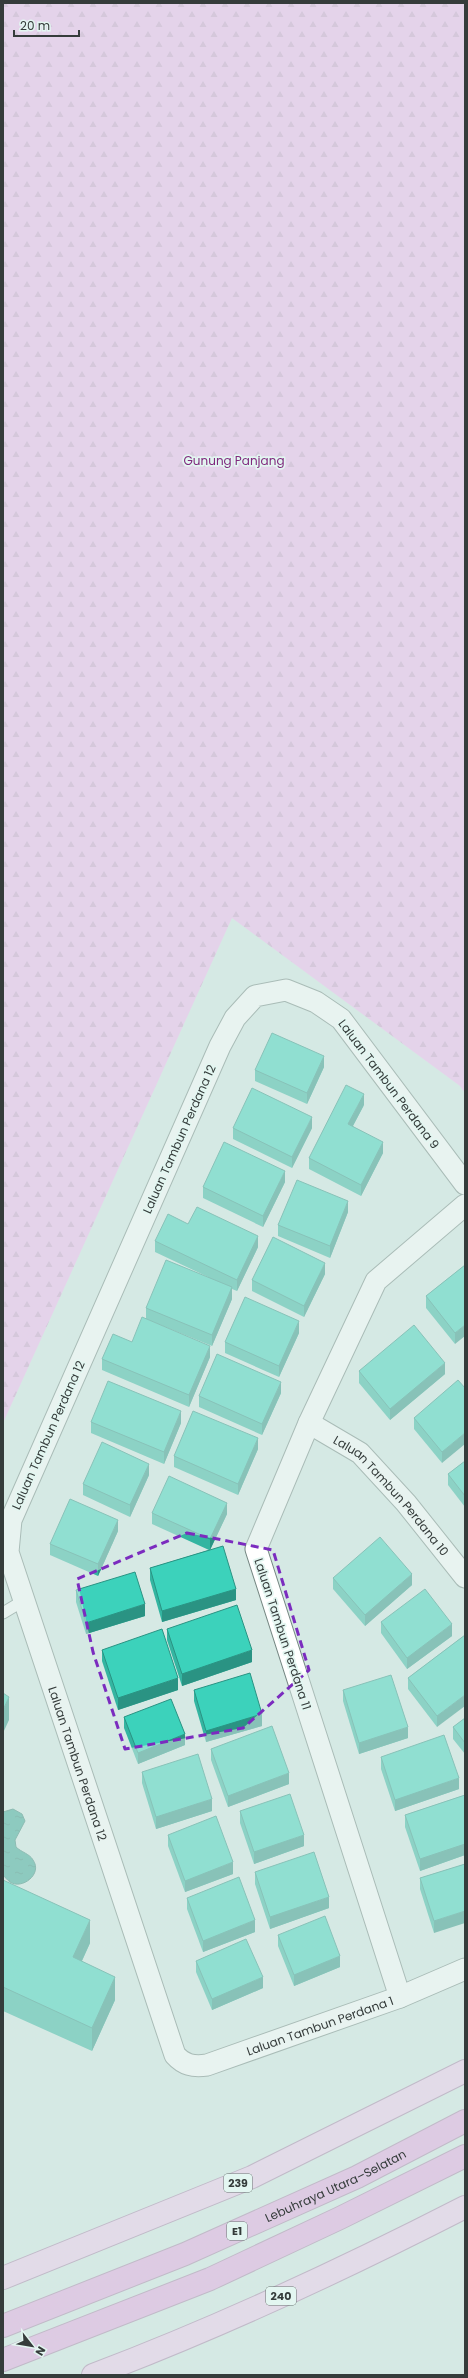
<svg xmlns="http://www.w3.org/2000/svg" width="468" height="2378" viewBox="0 0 468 2378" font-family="Poppins,sans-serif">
  <defs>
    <pattern id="forest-firs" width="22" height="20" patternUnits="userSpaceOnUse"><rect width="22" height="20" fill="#f7b9f2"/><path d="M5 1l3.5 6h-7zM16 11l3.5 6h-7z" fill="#d4a0d0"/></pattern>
    <pattern id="water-ripples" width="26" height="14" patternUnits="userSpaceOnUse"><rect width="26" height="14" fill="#36a492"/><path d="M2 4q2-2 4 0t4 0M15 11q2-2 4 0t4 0" fill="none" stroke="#2e8778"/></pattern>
  </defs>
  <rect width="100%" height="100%" fill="#d6e9e4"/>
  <path fill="url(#forest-firs)" d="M3,3H465V1093L460,1086L232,918L3,1423Z"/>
  <path fill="url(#water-ripples)" stroke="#368578" d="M13,1809L22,1814L25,1821L15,1840L16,1847C21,1852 30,1854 33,1860C43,1874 22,1890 10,1882C7,1880 5,1877 3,1875V1812Z"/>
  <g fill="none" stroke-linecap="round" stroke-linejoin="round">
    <g stroke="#758682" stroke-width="13">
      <path id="service" d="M3,1613L23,1601"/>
    </g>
    <g stroke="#758682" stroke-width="23">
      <g id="minor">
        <path id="s1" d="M465,1184L341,1019L316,1002L286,990L255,996L235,1018L220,1046L11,1520L8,1552L175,2055C184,2065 193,2067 207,2065L400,1997L465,1969"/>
        <path id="s2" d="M309,1423L360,1453L406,1503L465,1577"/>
        <path d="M400,1997L256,1549L309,1423L376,1281L465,1205"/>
      </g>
    </g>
    <g stroke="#a982a8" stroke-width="24">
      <g id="primary">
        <path d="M3,2278L252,2177L465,2071"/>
        <path d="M93,2375C220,2327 344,2269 465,2207"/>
      </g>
    </g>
    <g stroke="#a982a8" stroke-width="24">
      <g id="motorway">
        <path id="s3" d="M3,2326L185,2254L357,2177L465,2121"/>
        <path d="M3,2360L210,2279L340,2218L465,2156"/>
      </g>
    </g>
    <use href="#service" stroke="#fff" stroke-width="11"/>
    <use href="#minor" stroke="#fff" stroke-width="21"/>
    <use href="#primary" stroke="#f1caee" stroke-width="22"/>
    <use href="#motorway" stroke="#e7a7e2" stroke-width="22"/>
  </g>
  <g fill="#34b5a1">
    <path d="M324,1067L307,1104L255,1081V1070Z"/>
    <path d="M364,1105L353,1126L383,1153L361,1196L309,1169V1158Z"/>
    <path d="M233,1128H312L292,1168L233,1139Z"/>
    <path d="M285,1182L263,1227L203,1198V1187Z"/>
    <path d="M348,1212L330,1258L278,1236V1225Z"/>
    <path d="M188,1224L258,1247L237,1291L232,1289V1299L212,1346L146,1319V1308L208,1277L155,1252V1241Z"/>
    <path d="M465,1265L455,1344L426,1308V1296Z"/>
    <path d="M325,1274L304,1317L252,1291V1280Z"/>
    <path d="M299,1333L279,1377L225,1353V1342Z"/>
    <path d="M132,1342L210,1357L189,1407L102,1370V1359Z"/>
    <path d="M359,1371L445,1374L390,1420L359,1383Z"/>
    <path d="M465,1388L442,1463L414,1429V1418Z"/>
    <path d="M281,1393L262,1435L199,1407V1396Z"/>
    <path d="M91,1422L181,1423L164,1464L91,1433Z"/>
    <path d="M258,1449L238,1495L174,1467V1456Z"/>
    <path d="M465,1461V1507L448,1485V1474Z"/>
    <path d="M149,1475L130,1517L83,1495V1484Z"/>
    <path d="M152,1513L227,1514L210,1550L236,1600L162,1622L150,1580V1568L209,1550L152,1524Z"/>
    <path d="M118,1531L98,1576L50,1555V1544Z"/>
    <path d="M333,1578L412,1585L365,1626L333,1589Z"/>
    <path d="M76,1590L145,1616L86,1634L76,1602Z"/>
    <path d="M381,1622L452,1636L407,1669L381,1633Z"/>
    <path d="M167,1629L252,1662L182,1686L167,1640Z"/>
    <path d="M465,1635L437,1727L408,1689V1678Z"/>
    <path d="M102,1650L178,1690L118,1710L102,1661Z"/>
    <path d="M194,1690L262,1726L206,1742L194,1701Z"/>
    <path d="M343,1690L408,1738L359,1754L343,1701Z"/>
    <path d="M124,1717L185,1745L138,1764L124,1728Z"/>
    <path d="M465,1718V1754L453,1739V1727Z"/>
    <path d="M211,1749L289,1784L228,1807L211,1760Z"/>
    <path d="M381,1757L459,1789L395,1811L381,1769Z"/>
    <path d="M142,1772L212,1811L156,1829L142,1783Z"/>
    <path d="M465,1795V1855L420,1871L405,1827V1815Z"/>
    <path d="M240,1811L304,1846L254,1864L240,1823Z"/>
    <path d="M168,1835L233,1874L185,1892L168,1846Z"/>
    <path d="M465,1864L434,1933L420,1889V1878Z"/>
    <path d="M255,1872L329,1908L270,1929L255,1884Z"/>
    <path d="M3,1880L90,1943L82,1961L115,2000L92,2051L3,2011Z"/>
    <path d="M187,1898L255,1932L203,1952L187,1909Z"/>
    <path d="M278,1935L340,1967L294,1986L278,1946Z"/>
    <path d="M196,1961L263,1988L212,2010L196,1972Z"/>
  </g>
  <g fill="#2a9383">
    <path d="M324,1056V1067L307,1104V1093Z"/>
    <path d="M364,1094V1105L348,1135V1124Z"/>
    <path d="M312,1117V1128L292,1168V1157Z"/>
    <path d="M383,1142V1153L361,1196V1185Z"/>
    <path d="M285,1171V1182L263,1227V1216Z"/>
    <path d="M348,1201V1212L330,1258V1246Z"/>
    <path d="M258,1236V1247L237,1291V1280Z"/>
    <path d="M325,1263V1274L304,1317V1306Z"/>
    <path d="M232,1287V1299L212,1346V1335Z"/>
    <path d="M299,1321V1333L279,1377V1366Z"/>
    <path d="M465,1325V1336L455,1344V1333Z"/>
    <path d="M210,1346V1357L189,1407V1395Z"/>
    <path d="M445,1363V1374L390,1420V1409Z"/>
    <path d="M281,1382V1393L262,1435V1424Z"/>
    <path d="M181,1411V1423L164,1464V1452Z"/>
    <path d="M465,1433V1444L442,1463V1452Z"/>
    <path d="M258,1438V1449L238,1495V1484Z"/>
    <path d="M149,1464V1475L130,1517V1505Z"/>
    <path d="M227,1503V1514L210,1550V1539Z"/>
    <path d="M118,1520V1531L98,1576V1564Z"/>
    <path d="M412,1574V1585L365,1626V1615Z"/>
    <path d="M236,1589V1600L162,1622V1611Z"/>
    <path d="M145,1604V1616L86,1634V1623Z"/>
    <path d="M452,1624V1636L407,1669V1658Z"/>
    <path d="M252,1650V1662L182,1686V1674Z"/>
    <path d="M178,1678V1690L118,1710V1698Z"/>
    <path d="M465,1695V1706L437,1727V1716Z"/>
    <path d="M9,1697V1720L3,1733V1710Z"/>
    <path d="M262,1714V1726L206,1742V1731Z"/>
    <path d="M408,1727V1738L359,1754V1743Z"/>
    <path d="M185,1734V1745L138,1764V1753Z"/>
    <path d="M289,1773V1784L228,1807V1796Z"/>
    <path d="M459,1778V1789L395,1811V1800Z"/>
    <path d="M212,1799V1811L156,1829V1817Z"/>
    <path d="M304,1835V1846L254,1864V1852Z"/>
    <path d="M465,1844V1855L420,1871V1859Z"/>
    <path d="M233,1862V1874L185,1892V1881Z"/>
    <path d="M329,1897V1908L270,1929V1917Z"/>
    <path d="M465,1911V1923L434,1933V1921Z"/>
    <path d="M90,1920V1943L73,1980V1957Z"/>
    <path d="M255,1920V1932L203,1952V1941Z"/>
    <path d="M340,1956V1967L294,1986V1975Z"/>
    <path d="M115,1977V2000L92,2051V2028Z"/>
    <path d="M263,1977V1988L212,2010V1999Z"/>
  </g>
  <g fill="#3cd2bb" stroke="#2a9383">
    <path d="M272,1033L324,1056L307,1093L255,1070Z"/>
    <path d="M346,1085L364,1094L348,1124L383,1142L361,1185L309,1158Z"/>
    <path d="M252,1088L312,1117L292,1157L233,1128Z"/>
    <path d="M224,1142L285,1171L263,1216L203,1187Z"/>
    <path d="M297,1180L348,1201L330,1246L278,1225Z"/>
    <path d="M197,1207L258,1236L237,1280L155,1241L168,1214L188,1224Z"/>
    <path d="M273,1237L325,1263L304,1306L252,1280Z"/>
    <path d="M166,1260L232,1287L212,1335L146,1308Z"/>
    <path d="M465,1265V1325L455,1333L426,1296Z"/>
    <path d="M245,1297L299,1321L279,1366L225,1342Z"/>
    <path d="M142,1317L210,1346L189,1395L102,1359L113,1334L132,1342Z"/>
    <path d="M414,1325L445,1363L390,1409L359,1371Z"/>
    <path d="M217,1354L281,1382L262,1424L199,1396Z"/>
    <path d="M458,1380L465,1388V1433L442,1452L414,1418Z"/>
    <path d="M108,1381L181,1411L164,1452L91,1422Z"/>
    <path d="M193,1411L258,1438L238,1484L174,1456Z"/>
    <path d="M102,1442L149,1464L130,1505L83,1484Z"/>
    <path d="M465,1461V1496L448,1474Z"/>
    <path d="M169,1476L227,1503L210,1539L152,1513Z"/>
    <path d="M70,1499L118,1520L98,1564L50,1544Z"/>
    <path d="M380,1537L412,1574L365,1615L333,1578Z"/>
    <path d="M223,1546L236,1589L162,1611L150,1568Z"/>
    <path d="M135,1572L145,1604L86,1623L76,1590Z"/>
    <path d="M425,1589L452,1624L407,1658L381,1622Z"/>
    <path d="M237,1605L252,1650L182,1674L167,1629Z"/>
    <path d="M162,1629L178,1678L118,1698L102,1650Z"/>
    <path d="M465,1635V1695L437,1716L408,1678Z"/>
    <path d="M250,1673L262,1714L206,1731L194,1690Z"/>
    <path d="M391,1675L408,1727L359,1743L343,1690Z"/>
    <path d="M3,1693L9,1697L3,1710Z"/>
    <path d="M171,1699L185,1734L138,1753L124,1717Z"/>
    <path d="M465,1718V1743L453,1727Z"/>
    <path d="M272,1726L289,1773L228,1796L211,1749Z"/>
    <path d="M444,1735L459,1778L395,1800L381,1757Z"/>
    <path d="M198,1754L212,1799L156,1817L142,1772Z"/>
    <path d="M290,1794L304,1835L254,1852L240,1811Z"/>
    <path d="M465,1795V1844L420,1859L405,1815Z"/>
    <path d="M216,1816L233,1862L185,1881L168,1835Z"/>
    <path d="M314,1852L329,1897L270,1917L255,1872Z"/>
    <path d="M465,1864V1911L434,1921L420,1878Z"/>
    <path d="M239,1877L255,1920L203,1941L187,1898Z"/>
    <path d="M3,1880L90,1920L73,1957L115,1977L92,2028L3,1987Z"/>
    <path d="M325,1916L340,1956L294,1975L278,1935Z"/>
    <path d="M246,1939L263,1977L212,1999L196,1961Z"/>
  </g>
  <path d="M0 0H468V2378H0ZM187,1533L273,1550L309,1670L243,1728L125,1749L93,1652L77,1579Z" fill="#d6e9e4" fill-opacity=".55" fill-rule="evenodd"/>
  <path fill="none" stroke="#7b2cbf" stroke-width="3" stroke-dasharray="8 5" stroke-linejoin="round" d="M187,1533L273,1550L309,1670L243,1728L125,1749L93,1652L77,1579Z"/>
  <g text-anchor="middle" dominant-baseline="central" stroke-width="3.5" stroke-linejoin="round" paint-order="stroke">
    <g fill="#e3f6f1" stroke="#697472" stroke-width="1">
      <rect x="224" y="2174" width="28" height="18" rx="3"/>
      <rect x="227" y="2222" width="20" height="18" rx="3"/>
      <rect x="266" y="2287" width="30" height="18" rx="3"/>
    </g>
    <g font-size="11" font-weight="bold" fill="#353c3b">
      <text x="238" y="2183">239</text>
      <text x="237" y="2231">E1</text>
      <text x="281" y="2296">240</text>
    </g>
    <g font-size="12" fill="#80297e" stroke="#e3f6f1">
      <text x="234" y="460">Gunung Panjang</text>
    </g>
    <g font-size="12" fill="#353c3b" stroke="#e3f6f1">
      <text transform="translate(389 1084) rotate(53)">Laluan Tambun Perdana 9</text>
      <text transform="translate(179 1139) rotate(-66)">Laluan Tambun Perdana 12</text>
      <text transform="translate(48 1435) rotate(-66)">Laluan Tambun Perdana 12</text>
      <text stroke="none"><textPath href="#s2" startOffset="111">Laluan Tambun Perdana 10</textPath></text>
      <text transform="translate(283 1634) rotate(72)">Laluan Tambun Perdana 11</text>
      <text stroke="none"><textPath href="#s1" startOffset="1135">Laluan Tambun Perdana 12</textPath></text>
      <text stroke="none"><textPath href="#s1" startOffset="1597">Laluan Tambun Perdana 1</textPath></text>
      <text stroke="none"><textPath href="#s3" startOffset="361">Lebuhraya Utara–Selatan</textPath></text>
    </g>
  </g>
  <rect width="468" height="2378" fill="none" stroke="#353c3b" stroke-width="8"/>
  <g transform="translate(32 2346) rotate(121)" stroke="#e3f6f1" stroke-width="3" paint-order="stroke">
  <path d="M0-3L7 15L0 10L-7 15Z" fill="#353c3b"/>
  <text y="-6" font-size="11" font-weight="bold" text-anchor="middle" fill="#353c3b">N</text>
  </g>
  <path d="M14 30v6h65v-6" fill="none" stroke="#353c3b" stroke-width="2"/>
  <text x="20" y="30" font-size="12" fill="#353c3b" stroke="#e3f6f1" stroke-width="3" paint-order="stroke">20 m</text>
</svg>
